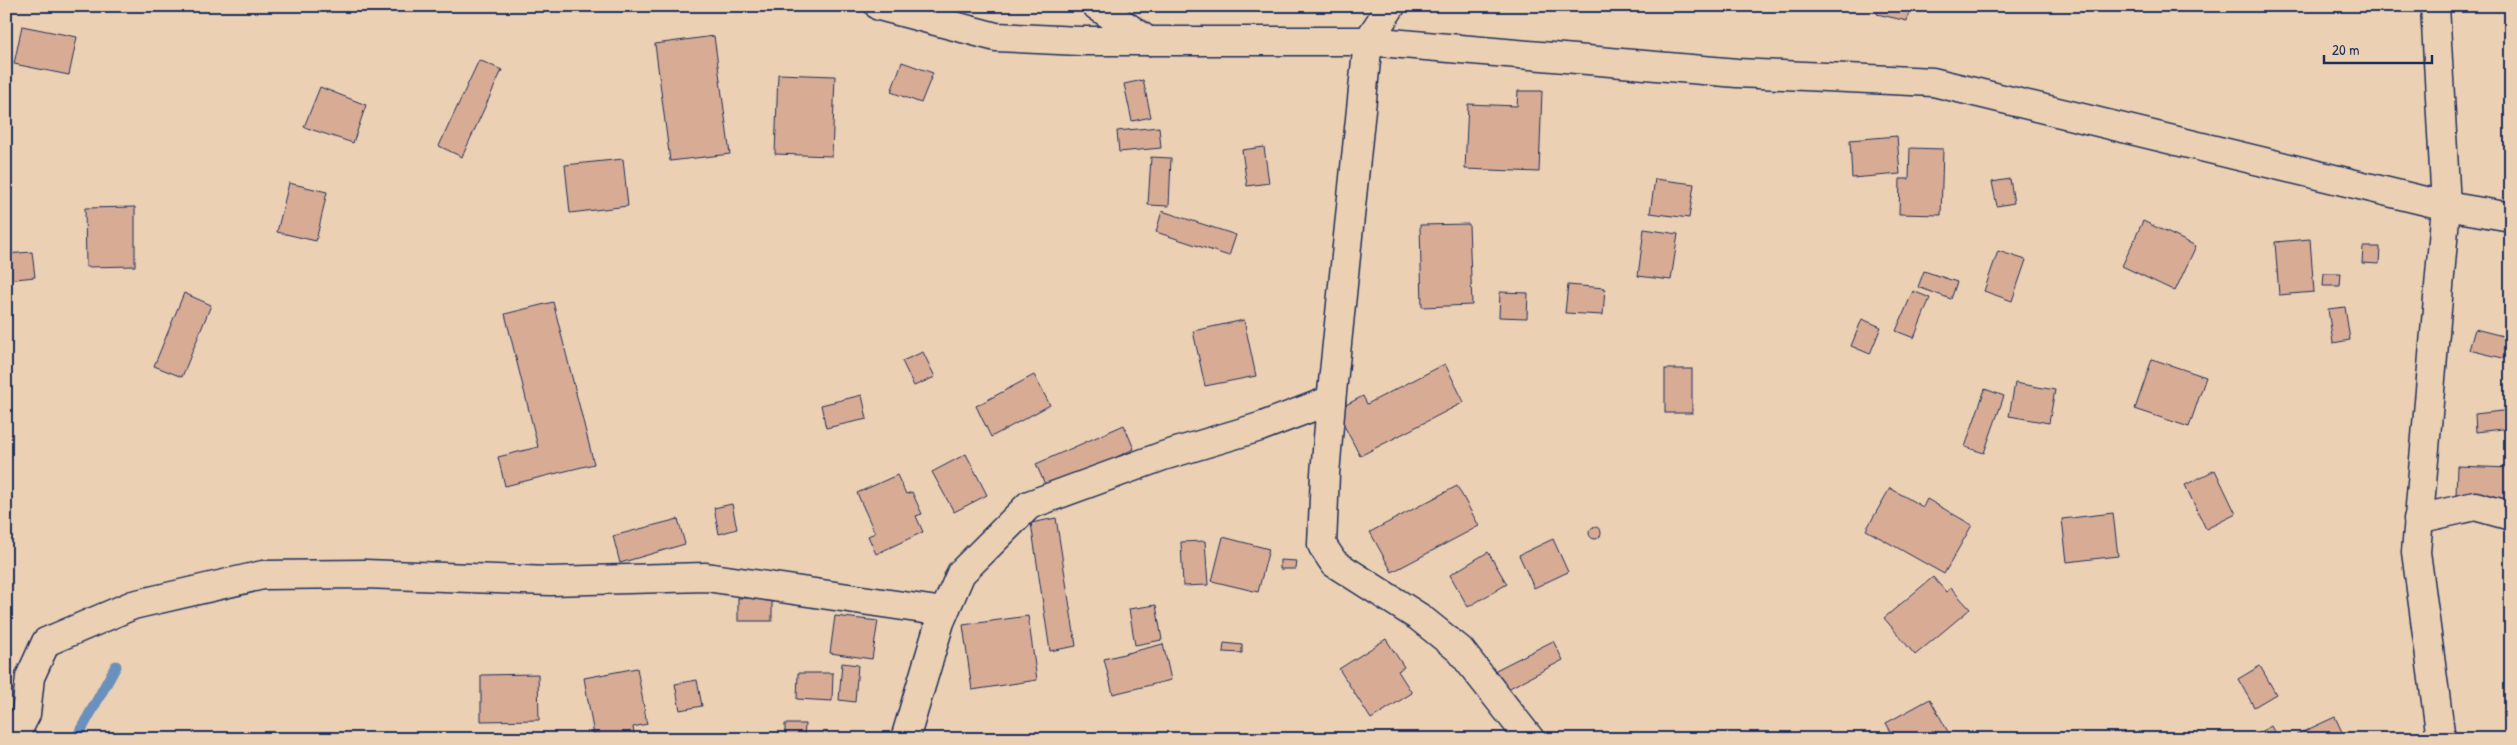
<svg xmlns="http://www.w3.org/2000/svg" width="2517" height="745" viewBox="0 0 2517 745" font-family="'Patrick Hand',sans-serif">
  <rect width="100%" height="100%" fill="#ecd0b3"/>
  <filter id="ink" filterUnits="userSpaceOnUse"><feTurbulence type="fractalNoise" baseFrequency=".02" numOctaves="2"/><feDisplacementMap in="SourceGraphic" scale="10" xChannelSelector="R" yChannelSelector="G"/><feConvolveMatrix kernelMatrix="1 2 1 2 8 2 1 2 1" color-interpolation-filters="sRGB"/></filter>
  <g filter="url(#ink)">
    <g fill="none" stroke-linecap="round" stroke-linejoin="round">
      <path stroke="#6b90bd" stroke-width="11" d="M76,739L116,666"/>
    </g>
    <g fill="#d8ab95" stroke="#1b2f5e">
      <path d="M1878,6H1910L1907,21L1877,14Z"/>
      <path d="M22,26L77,37L69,75L14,64Z"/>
      <path d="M714,36L730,154L670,161L655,44Z"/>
      <path d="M479,60L502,70L462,157L439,146Z"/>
      <path d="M902,62L933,73L921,103L891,92Z"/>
      <path d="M778,74L835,76L832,156L775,154Z"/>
      <path d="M1143,80L1151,117L1132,121L1124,84Z"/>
      <path d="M320,87L366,105L353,143L304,127Z"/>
      <path d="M1518,91H1542L1539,172L1465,169L1468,104L1517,106Z"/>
      <path d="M1159,127L1161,148L1119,152L1117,131Z"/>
      <path d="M1897,136L1900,174L1852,178L1850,140Z"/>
      <path d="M1264,147L1269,183L1247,186L1242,150Z"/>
      <path d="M1910,148L1943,149L1941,215L1899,214L1900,179H1909Z"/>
      <path d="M1151,157L1171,158L1169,206L1148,205Z"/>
      <path d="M623,159L628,206L570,213L565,165Z"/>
      <path d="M1655,179L1694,184L1689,218L1650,213Z"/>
      <path d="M2010,179L2014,203L1997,206L1992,182Z"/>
      <path d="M289,183L327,192L316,241L277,232Z"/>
      <path d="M135,207V266L86,267L85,208Z"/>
      <path d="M1162,211L1236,235L1229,256L1156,232Z"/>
      <path d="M2143,221L2196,246L2175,291L2122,266Z"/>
      <path d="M1469,224L1472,305L1422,307L1420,225Z"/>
      <path d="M1644,229L1678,234L1671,280L1638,276Z"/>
      <path d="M2310,239L2314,292L2279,295L2275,242Z"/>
      <path d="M2363,247H2380L2379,264L2362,263Z"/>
      <path d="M1998,251L2026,260L2012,301L1984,291Z"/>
      <path d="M32,252L35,277L6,280V254Z"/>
      <path d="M1924,271L1957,282L1951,299L1918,287Z"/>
      <path d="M2324,273H2341L2340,286H2323Z"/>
      <path d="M1568,285L1605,288L1603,315L1565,313Z"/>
      <path d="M1913,291L1930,298L1914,338L1896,331Z"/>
      <path d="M1500,292L1528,293L1527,318L1499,317Z"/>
      <path d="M184,293L211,305L182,377L154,366Z"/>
      <path d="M553,302L594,464L505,486L498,457L538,447L505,314Z"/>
      <path d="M2345,307L2350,340L2333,343L2328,309Z"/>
      <path d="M1862,319L1881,327L1870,354L1851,346Z"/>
      <path d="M1244,320L1256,376L1205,386L1193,331Z"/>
      <path d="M2475,329L2511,338V360L2469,350Z"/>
      <path d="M923,352L935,377L914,386L902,361Z"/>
      <path d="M2152,359L2206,377L2189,427L2135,409Z"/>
      <path d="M1445,364L1464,402L1360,456L1336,410L1363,396L1367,404Z"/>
      <rect x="1665" y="369" width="27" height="44"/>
      <path d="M1034,375L1050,405L991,437L976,406Z"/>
      <path d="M2015,383L2055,390L2049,423L2009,416Z"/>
      <path d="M1985,389L2004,396L1984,453L1965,447Z"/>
      <path d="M862,395L867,419L826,428L821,405Z"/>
      <path d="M2511,410V428L2476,432L2475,414Z"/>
      <path d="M1124,425L1134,449L1047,489L1036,464Z"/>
      <path d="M966,454L987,495L954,512L932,472Z"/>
      <path d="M2457,466L2511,468V499L2456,497Z"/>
      <path d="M2215,470L2236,514L2206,529L2185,485Z"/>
      <path d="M897,475L906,494L912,492L922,514L916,516L923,532L876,554L868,536L875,533L857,493Z"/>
      <path d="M1457,486L1479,526L1392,572L1370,532Z"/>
      <path d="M1890,488L1923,507L1927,499L1972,525L1944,574L1866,530Z"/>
      <path d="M732,504L737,529L719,534L714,508Z"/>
      <path d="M2113,513L2118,556L2067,562L2062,519Z"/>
      <path d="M1056,518L1076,646L1050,651L1031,523Z"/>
      <path d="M678,519L685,544L620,563L613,536Z"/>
      <circle cx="1595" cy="533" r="6"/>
      <path d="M1223,537L1269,549L1258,592L1212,581Z"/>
      <path d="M1553,539L1568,572L1534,588L1519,555Z"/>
      <path d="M1205,541L1208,585L1183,586L1181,542Z"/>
      <path d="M1488,552L1507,584L1468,607L1450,575Z"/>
      <path d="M1280,560L1297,561L1296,569H1280Z"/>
      <path d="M1933,577L1946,592L1951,588L1970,609L1915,655L1884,618Z"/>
      <rect x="738" y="598" width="34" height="23"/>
      <path d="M1156,605L1162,640L1135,645L1129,609Z"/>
      <path d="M835,616L878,621L872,659L830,653Z"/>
      <path d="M1028,616L1037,680L972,690L963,625Z"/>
      <path d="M1386,639L1404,667L1398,671L1412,693L1371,719L1339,669Z"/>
      <path d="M1553,641L1563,660L1502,692L1492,672Z"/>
      <path d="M1224,643L1242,645V653L1223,652Z"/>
      <path d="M1163,644L1171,680L1113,694L1104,659Z"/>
      <path d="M842,663L858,665L855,702L839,700Z"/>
      <path d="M2260,666L2276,694L2254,707L2238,679Z"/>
      <path d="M637,668L647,724L633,727L635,739H601L600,734L594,735L584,678Z"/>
      <path d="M798,673H833L832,701L797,699Z"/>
      <path d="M538,674L539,720L481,721V675Z"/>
      <path d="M697,680L702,706L680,710L675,684Z"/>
      <path d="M1930,699L1952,739H1895L1886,723Z"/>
      <path d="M2335,717L2343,734L2333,739H2297L2296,735Z"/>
      <path d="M785,724H805L804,739H785Z"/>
      <path d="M2271,726L2278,739H2249V738Z"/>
    </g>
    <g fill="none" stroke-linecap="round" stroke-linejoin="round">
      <g stroke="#1b2f5e" stroke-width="31">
        <g id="minor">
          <path d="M879,6L996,37L1080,41H1368L1737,73L1933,82L2446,206L2511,217"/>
          <path d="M1097,6L1148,41"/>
          <path d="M1391,6L1368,41L1331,402L1325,474L1322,545L1334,563L1419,617L1460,650L1530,739"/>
          <path d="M2435,6L2446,206L2416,552L2441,739"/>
          <path d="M2418,519L2475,506L2511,516"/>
          <path d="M13,739L26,714L30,677L46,642L133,605L263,575L365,574L550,581L706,577L944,612"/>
          <path d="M905,739L940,622L961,573L1029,505L1163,456L1260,427L1323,403L1331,402"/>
        </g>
      </g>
      <use href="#minor" stroke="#ecd0b3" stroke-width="28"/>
    </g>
  </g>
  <rect width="2517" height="745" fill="none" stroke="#ecd0b3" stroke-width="25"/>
  <rect x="12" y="12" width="2492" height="720" fill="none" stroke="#1b2f5e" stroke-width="2" filter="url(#ink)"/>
  <path d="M2324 55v8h108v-8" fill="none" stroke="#1b2f5e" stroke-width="2.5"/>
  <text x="2332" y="55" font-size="15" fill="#1b2f5e" stroke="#ecd0b3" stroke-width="4" paint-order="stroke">20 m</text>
</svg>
